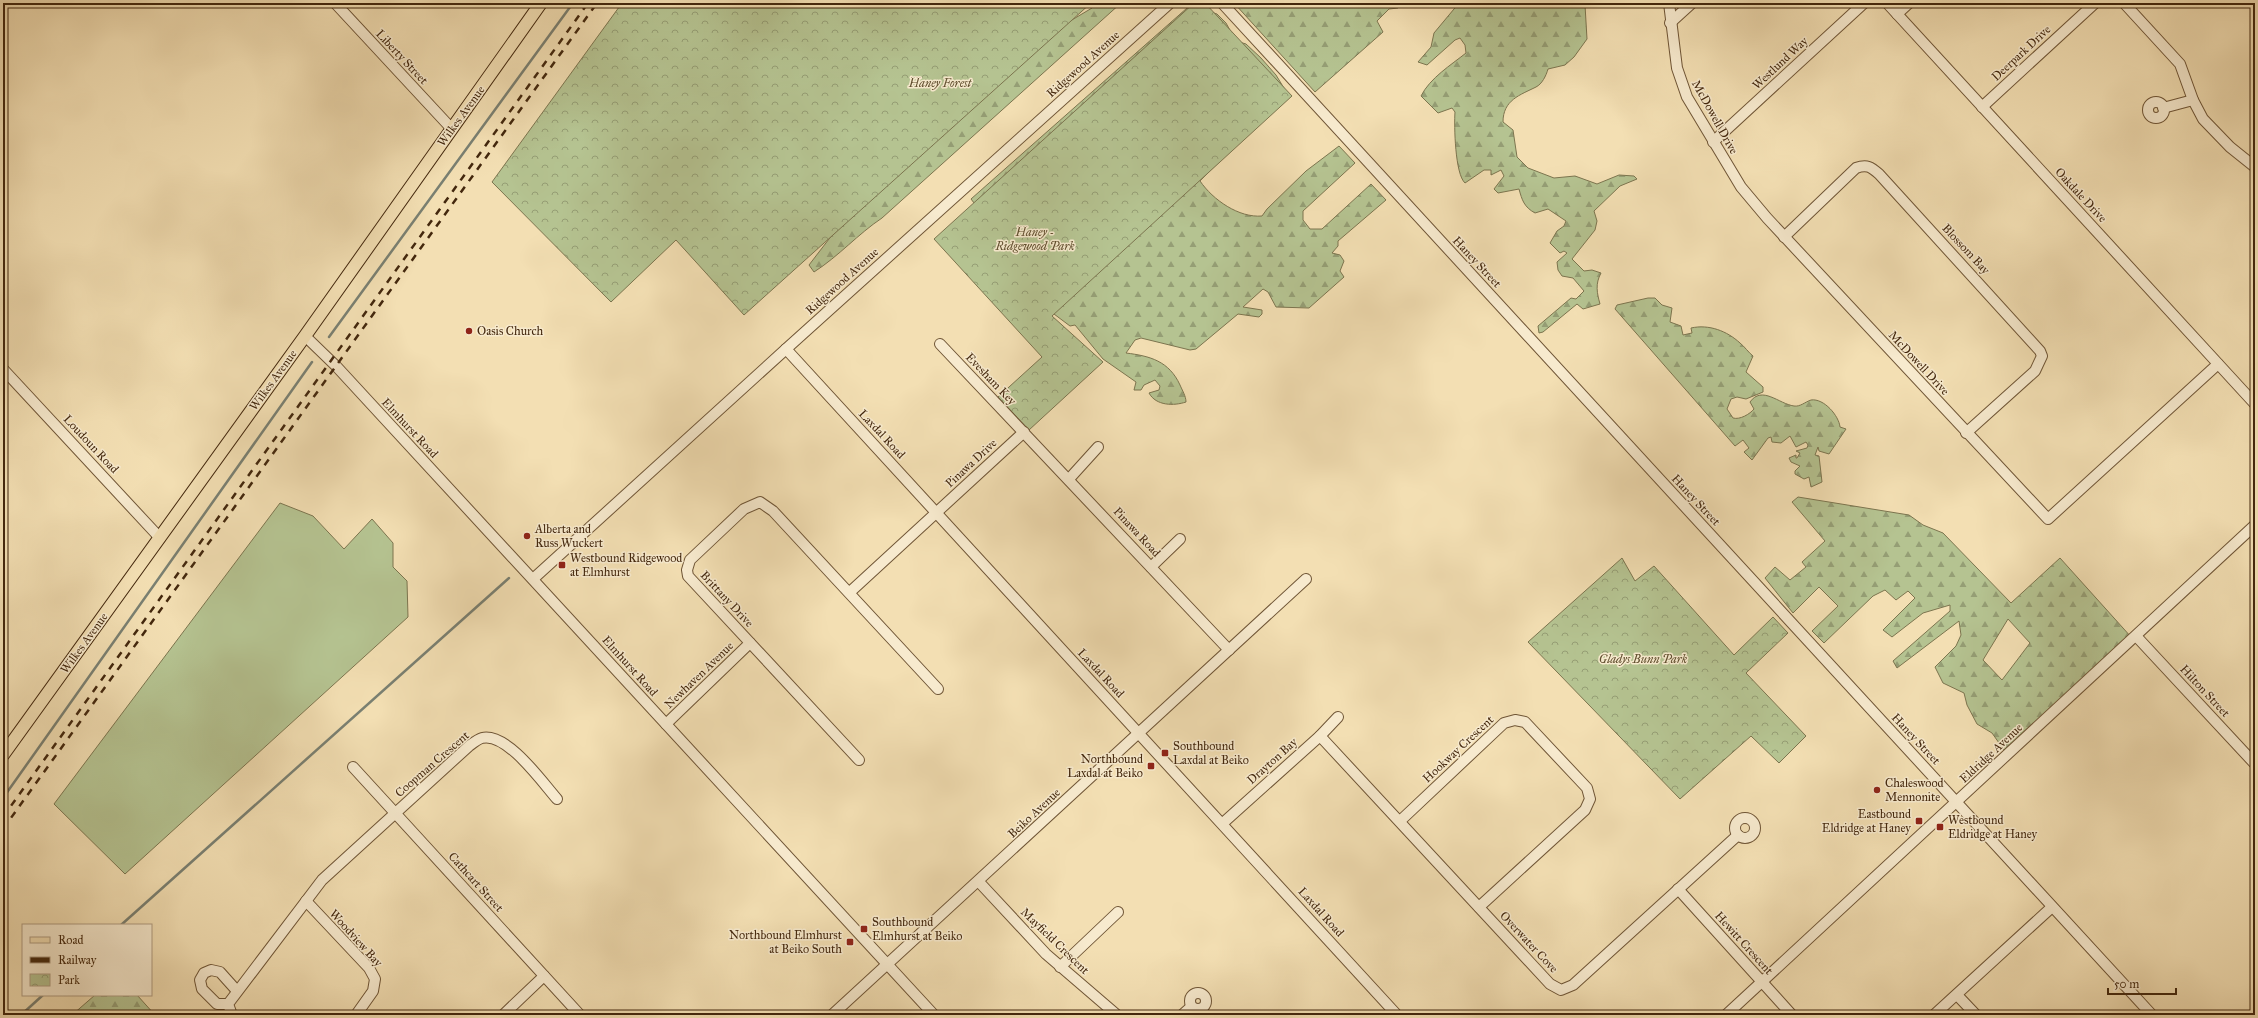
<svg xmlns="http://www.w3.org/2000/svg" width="2258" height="1018" viewBox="0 0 2258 1018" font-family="'IM FELL Great Primer',serif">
  <defs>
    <pattern id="forest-firs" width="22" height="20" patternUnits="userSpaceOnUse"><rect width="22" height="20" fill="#b5c391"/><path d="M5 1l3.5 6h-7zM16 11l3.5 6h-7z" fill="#959e75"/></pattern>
    <pattern id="park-crowns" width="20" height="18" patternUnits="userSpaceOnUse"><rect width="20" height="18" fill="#b5c391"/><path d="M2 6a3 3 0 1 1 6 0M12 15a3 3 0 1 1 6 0" fill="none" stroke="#959e75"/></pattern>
  </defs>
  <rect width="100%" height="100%" fill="#f3dfb3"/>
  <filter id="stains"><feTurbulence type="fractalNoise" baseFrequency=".005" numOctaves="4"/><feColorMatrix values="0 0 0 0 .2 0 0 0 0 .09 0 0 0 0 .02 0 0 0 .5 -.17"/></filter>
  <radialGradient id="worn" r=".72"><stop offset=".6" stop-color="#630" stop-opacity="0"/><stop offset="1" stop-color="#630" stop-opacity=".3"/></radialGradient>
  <path fill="#b5c391" stroke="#7c754f" d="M280,503L313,516L344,549L372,519L393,543V567L407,581L408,617L125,874L54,804Z"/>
  <g fill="url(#forest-firs)" stroke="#7c754f" fill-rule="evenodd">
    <path d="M1091,3H1121L882,218C858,234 839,256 814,272L809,265L829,239L846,222L1060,27L1092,8Z"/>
    <path d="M1234,3H1402L1398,8L1389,9L1377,21L1383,32L1315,92Z"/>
    <path d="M1459,3H1587L1585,5L1587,39L1574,57L1565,65L1548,69C1546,76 1542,84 1536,87C1520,95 1503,100 1503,122L1513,130L1517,157L1528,168L1554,178L1575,176L1597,184L1619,175L1634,176L1637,179L1620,186L1594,211L1597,221L1595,230L1572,259L1584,271L1592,270L1601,273C1595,284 1597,293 1600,304L1583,309L1577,304L1543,332L1539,333L1538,326L1571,298L1576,299L1584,291L1573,278L1562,276L1558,270L1557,262L1567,253L1564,251L1560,253L1550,243L1557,231L1564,226L1566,221L1548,209L1535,213C1524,207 1522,200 1519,189L1498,193L1494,189L1504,176L1501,170L1491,175V170H1484L1465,183C1455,174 1454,126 1455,112L1452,108L1438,113L1421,96C1430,78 1451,65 1466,53L1465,45L1460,38L1455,40L1427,65L1418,62L1431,47L1434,33Z"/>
    <path d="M1194,7L1217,14L1226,23L1236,41L1246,44L1261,58L1276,75L1287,93L1206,175L1200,181C1213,200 1239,218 1262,216L1267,209L1306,171L1339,146L1355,163L1303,211V220L1310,229H1322L1371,184L1386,200L1338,241V246L1332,253L1340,255L1344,261L1340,271L1344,277L1309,308L1276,307L1268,292L1263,289L1243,307L1262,310V314L1259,317L1238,314L1196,349L1190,350L1141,338L1135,340L1126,353C1150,356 1169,361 1180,385C1182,390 1186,396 1186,402C1174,406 1156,406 1149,393L1159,390L1160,386L1155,380L1144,385L1141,390H1134L1136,382L1103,359L1075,325L1070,326L1054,314L1019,273L1018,261L971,199L1187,8Z"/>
    <path d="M1648,298H1655L1662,305L1672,308L1670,322L1681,326L1683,335L1692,333L1691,328C1709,324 1727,331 1740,343C1745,347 1748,352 1753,356L1746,372L1763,387V392L1746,399L1737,397L1731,399L1727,409L1733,418C1740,420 1750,414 1754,409L1750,402C1762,385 1779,404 1794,406C1800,407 1805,402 1811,400C1824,398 1839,416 1840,427L1846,429L1829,454L1819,451L1818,447L1815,455L1819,456L1822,482L1811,487L1809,477L1804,479L1795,474V471L1800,466L1791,462L1789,458L1796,455V458H1797L1800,453L1796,451L1807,448L1808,445L1806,442L1796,447L1790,436L1781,443L1772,442L1771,437L1768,438L1752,460L1744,452L1749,448L1743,440L1735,446L1615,309L1617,305Z"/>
    <path d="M1798,497L1909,515L1923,525L1943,533L2011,603L2060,558L2132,638L2004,750L1992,733L1977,724L1967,705L1964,693L1943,683L1935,667L1956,646L1961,635L1959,621L1897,668L1893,661L1950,611V605L1923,613L1892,637L1883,630L1915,598L1908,591L1896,600L1885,590L1873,596L1824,643L1812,631L1838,606L1819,587L1793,613L1765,578L1775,567L1790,580L1806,567L1802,562L1825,541L1792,502ZM2008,619L2030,643L2002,680L1983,660Z"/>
    <path d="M95,995H137L155,1015H72Z"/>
  </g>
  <g fill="url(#park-crowns)" stroke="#7c754f">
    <path d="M622,3H1091L744,315L676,240L611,302L492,182Z"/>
    <path d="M1194,3H1205L1292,96L1052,316L1103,362L1029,430L998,397L1042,357L934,239Z"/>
    <path d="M1622,558L1635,581L1654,566L1734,655L1773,617L1788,633L1746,673L1806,736L1779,763L1751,736L1680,799L1528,642Z"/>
  </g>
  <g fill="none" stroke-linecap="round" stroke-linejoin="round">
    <g stroke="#7a8072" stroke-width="2.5">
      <path d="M329,337L573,3"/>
      <path d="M3,798L312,362"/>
      <path d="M121,925L509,578"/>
      <path d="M21,1015L43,995"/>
    </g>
    <g stroke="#6f5536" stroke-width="12">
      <g id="minor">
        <path d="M335,3L451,128"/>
        <path d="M1222,3L2152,1015"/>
        <path d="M1669,3L1677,68L1687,97L1741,187L1767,218L2048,519L2218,364"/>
        <path d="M1887,3L2255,404"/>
        <path d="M2124,3L2180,64L2193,100L2203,119L2230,147L2255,167"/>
        <path d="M1897,14L1909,3"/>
        <path d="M1670,23L1692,3"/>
        <circle cx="2156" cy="110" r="8"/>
        <path d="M1982,107L2095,3"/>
        <path d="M2163,108L2193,100"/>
        <path d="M1713,142L1864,3"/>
        <path d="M1784,237L1856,168C1867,164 1871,167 1879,174L2040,351L2042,356L2035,371L1966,433"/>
        <path d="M305,336L336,366L934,1015"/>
        <path d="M940,344L1229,650"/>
        <path d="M786,349L1397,1015"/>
        <path d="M3,369L160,538"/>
        <path d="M1069,479L1098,447"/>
        <path d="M1151,567L1180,539"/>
        <path d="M533,579L786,349L1170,3"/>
        <path d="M850,592L1024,432"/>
        <path d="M2136,636L2255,764"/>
        <path d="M666,724L750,643"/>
        <path d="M1320,736L1550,984L1561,990L1573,985L1738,835"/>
        <path d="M859,760L688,576L687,570L690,560L744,509L760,502L773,511L938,689"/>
        <path d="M353,767L580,1015"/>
        <circle cx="1745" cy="828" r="10"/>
        <path d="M1400,821L1504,723L1515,720L1525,722L1587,788L1590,799L1585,810L1479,907"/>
        <path d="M1223,823L1320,736L1338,717"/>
        <path d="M979,882L1046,954L1117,1015"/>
        <path d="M1678,889L1792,1015"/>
        <path d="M306,901L369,968L375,979L373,991L356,1015"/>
        <path d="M1060,967L1118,912"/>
        <circle cx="1198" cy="1001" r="8"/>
        <path d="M1957,995L1976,1015"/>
        <path d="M228,1004H217L202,989L200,980L204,973L211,970L220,972L237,991"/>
        <path d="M232,1015L228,1004L322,880L469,746C473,743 478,739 482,738C507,732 542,782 557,799"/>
        <path d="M503,1015L544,976"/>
        <path d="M832,1015L1306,579"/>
        <path d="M1182,1015L1191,1007"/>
        <path d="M1726,1015L2255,525"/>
        <path d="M1934,1015L2052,907"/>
      </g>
    </g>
    <g stroke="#43270d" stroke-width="14">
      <path id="major" d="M3,755L305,336L541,3"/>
    </g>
    <use href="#minor" stroke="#f7eace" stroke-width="10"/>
    <use href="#major" stroke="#f3dfb3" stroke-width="12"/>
    <g stroke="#43270d" stroke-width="2.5" stroke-dasharray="7 7" stroke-linecap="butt">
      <path d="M3,817L588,3"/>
      <path d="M3,829L597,3"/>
    </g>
  </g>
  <g fill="#8f2418" stroke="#f7eace" stroke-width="1.5">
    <circle cx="469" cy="331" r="4"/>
    <circle cx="527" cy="536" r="4"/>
    <rect x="558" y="561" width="8" height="8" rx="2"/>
    <rect x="1161" y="749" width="8" height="8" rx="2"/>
    <rect x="1147" y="762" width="8" height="8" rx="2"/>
    <circle cx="1877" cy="790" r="4"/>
    <rect x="1915" y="817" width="8" height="8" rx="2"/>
    <rect x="1936" y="823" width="8" height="8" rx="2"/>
    <rect x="860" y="925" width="8" height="8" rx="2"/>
    <rect x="846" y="938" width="8" height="8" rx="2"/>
  </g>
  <g text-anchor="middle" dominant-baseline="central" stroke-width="3" stroke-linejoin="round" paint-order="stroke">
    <g font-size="12" fill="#43270d" stroke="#f7eace">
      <text transform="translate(2021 53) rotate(-43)">Deerpark Drive</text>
      <text transform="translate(402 57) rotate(47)">Liberty Street</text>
      <text transform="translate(1780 63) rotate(-43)">Westlund Way</text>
      <text transform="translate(1083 64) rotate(-42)">Ridgewood Avenue</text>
      <text transform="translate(461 116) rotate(-54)">Wilkes Avenue</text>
      <text transform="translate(1715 117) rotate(61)">McDowell Drive</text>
      <text transform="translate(2081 195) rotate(47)">Oakdale Drive</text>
      <text transform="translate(1966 249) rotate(47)">Blossom Bay</text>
      <text transform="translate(1477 262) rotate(47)">Haney Street</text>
      <text transform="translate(842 281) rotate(-42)">Ridgewood Avenue</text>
      <text transform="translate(1919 363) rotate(47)">McDowell Drive</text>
      <text transform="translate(991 379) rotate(46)">Evesham Key</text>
      <text transform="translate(273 380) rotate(-54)">Wilkes Avenue</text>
      <text transform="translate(410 428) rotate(47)">Elmhurst Road</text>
      <text transform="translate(882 434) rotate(47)">Laxdal Road</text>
      <text transform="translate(91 444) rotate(47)">Loudoun Road</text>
      <text transform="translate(971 463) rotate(-43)">Pinawa Drive</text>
      <text transform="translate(1696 500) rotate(47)">Haney Street</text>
      <text transform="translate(1137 532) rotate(47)">Pinawa Road</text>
      <text transform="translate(727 599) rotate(47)">Brittany Drive</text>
      <text transform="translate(84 643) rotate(-54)">Wilkes Avenue</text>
      <text transform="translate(630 666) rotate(48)">Elmhurst Road</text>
      <text transform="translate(1101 673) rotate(47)">Laxdal Road</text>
      <text transform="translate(699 675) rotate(-44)">Newhaven Avenue</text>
      <text transform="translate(2205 691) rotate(47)">Hilton Street</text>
      <text transform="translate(1916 739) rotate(47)">Haney Street</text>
      <text transform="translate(1458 749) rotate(-43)">Hookway Crescent</text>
      <text transform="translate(1991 753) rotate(-43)">Eldridge Avenue</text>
      <text transform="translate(1272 761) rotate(-42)">Drayton Bay</text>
      <text transform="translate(432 764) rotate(-41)">Coopman Crescent</text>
      <text transform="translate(1034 813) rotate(-43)">Beiko Avenue</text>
      <text transform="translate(476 882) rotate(48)">Cathcart Street</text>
      <text transform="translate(1321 912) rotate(48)">Laxdal Road</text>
      <text transform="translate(356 938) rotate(48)">Woodview Bay</text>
      <text transform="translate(1055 941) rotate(44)">Mayfield Crescent</text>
      <text transform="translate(1529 942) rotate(47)">Overwater Cove</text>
      <text transform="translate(1744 943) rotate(48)">Hewitt Crescent</text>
    </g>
    <g font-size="12" font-style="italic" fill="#604e2e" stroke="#f7eace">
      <text x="940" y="83">Haney Forest</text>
      <text x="1035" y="232">Haney -<tspan x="1035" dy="14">Ridgewood Park</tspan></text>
      <text x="1643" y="659">Gladys Bunn Park</text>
    </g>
    <g font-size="12" fill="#43270d" stroke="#f7eace" text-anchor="start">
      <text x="477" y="331">Oasis Church</text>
      <text x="535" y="529">Alberta and<tspan x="535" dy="14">Russ Wuckert</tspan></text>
      <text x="570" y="558">Westbound Ridgewood<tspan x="570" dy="14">at Elmhurst</tspan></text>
      <text x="1173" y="746">Southbound<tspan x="1173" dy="14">Laxdal at Beiko</tspan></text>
      <text x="1143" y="759" text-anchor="end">Northbound<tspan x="1143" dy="14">Laxdal at Beiko</tspan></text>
      <text x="1885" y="783">Chaleswood<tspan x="1885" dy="14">Mennonite</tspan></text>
      <text x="1911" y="814" text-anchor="end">Eastbound<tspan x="1911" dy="14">Eldridge at Haney</tspan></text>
      <text x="1948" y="820">Westbound<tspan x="1948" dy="14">Eldridge at Haney</tspan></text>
      <text x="872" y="922">Southbound<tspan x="872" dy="14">Elmhurst at Beiko</tspan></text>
      <text x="842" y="935" text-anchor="end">Northbound Elmhurst<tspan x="842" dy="14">at Beiko South</tspan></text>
    </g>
  </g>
  <rect width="2258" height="1018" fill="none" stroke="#f3dfb3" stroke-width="16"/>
  <rect x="4" y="4" width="2250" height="1010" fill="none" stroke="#43270d" stroke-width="2"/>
  <rect x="8" y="8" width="2242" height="1002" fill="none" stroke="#43270d"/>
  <rect x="22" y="924" width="130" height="72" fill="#f7eace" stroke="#af9c81"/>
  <rect x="30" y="937" width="20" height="6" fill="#f3dfb3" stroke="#af9c81"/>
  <text x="58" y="944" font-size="12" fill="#43270d">Road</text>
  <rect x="30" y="957" width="20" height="6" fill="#43270d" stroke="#af9c81"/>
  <text x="58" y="964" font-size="12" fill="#43270d">Railway</text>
  <rect x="30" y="974" width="20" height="12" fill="url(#park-crowns)" stroke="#af9c81"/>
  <text x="58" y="984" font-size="12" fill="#43270d">Park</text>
  <path d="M2108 988v6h68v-6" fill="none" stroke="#43270d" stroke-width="2"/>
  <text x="2114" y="988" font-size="12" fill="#43270d" stroke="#f7eace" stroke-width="3" paint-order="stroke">50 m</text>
  <rect width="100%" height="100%" filter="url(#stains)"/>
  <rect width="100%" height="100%" fill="url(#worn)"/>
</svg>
